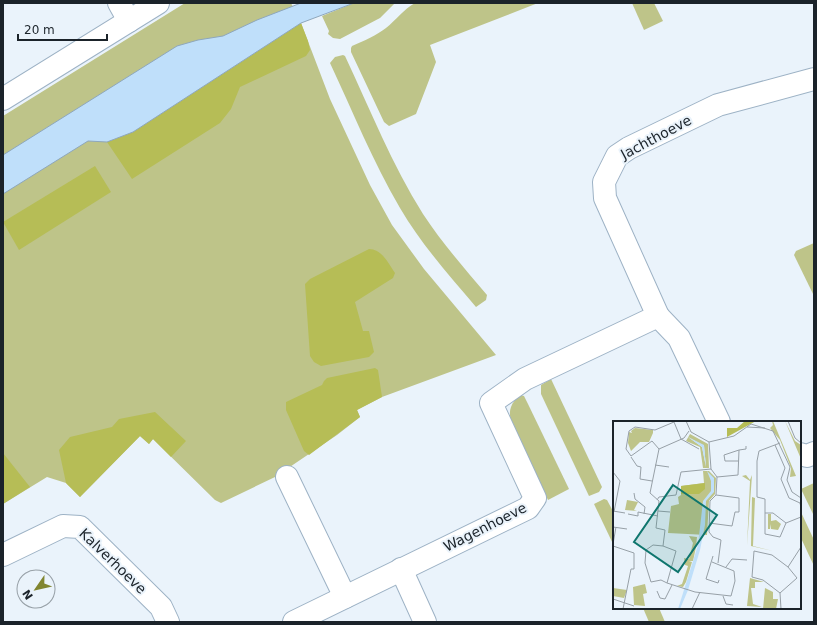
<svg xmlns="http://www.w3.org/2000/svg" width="817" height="625" viewBox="0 0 817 625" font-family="'DejaVu Sans',sans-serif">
  <rect width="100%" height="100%" fill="#eaf3fb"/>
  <g fill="#bec489">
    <path d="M185,3H291L301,23L330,99L370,185L392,225L424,269L496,355L382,397L357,410L360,417L337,435L275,477L221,503L215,500L153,439L149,444L140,436L80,497L66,483L47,477L3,504V116Z"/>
    <path d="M354,3H395L380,18L340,39L333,38L328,34L329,31L322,16Z"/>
    <path d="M415,3H538L430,45L436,62L416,114L389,126L384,122L351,52V48L352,46C364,41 377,35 386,28C396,20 404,9 415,3Z"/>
    <path d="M632,3H654L663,21L644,30Z"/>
    <path d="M343,55L345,56C370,109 392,165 423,214C442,243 465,269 487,295L486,300L476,307C449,275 421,244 400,208C373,162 353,112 330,63L335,57Z"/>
    <path d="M814,243V296L794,255L796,251Z"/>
    <path d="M551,379L602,487L599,492L589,496L541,394V385Z"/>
    <path d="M520,395L524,396L528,404L569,489L548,500L511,421C508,410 511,403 520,395Z"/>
    <path d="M814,483V516L801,489Z"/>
    <path d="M604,499L607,500L614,513V546L594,504Z"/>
    <path d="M800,510L814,540V566L800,536Z"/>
    <path d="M643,608H659L665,622H649Z"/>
  </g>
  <g fill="#b6bd56">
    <path d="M301,23L308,41L310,50L306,56L240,87L231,109L220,123L132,179L107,142L133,132Z"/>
    <path d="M95,166L111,192L19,250L3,222Z"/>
    <path d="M369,249C382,249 388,263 395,273L393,278L355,302L363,331H369L374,352L369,357L321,366L314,362L310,356L305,284L310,279Z"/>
    <path d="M375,368L378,370L382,397L357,410L360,417L309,455L304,451L286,410V402L322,385L324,381L327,378Z"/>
    <path d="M155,412L186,441L171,457L153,439L149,444L140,436L80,497L66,483L59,450L70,437L112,427L119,419Z"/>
    <path d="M3,453L30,487L3,504Z"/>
  </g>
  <path fill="#bfdffa" stroke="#8ea7bc" d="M301,3H354L301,23L133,132L107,142L88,141L3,194V155L177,46L198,40L223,36L257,20Z"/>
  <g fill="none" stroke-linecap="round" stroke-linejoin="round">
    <g stroke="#9db2c5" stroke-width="24">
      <g id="minor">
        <path d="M119,3L129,21"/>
        <path d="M3,99L158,3"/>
        <path d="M658,316L679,338L719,422"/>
        <path d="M800,454L807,456L814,453"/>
        <path d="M287,477L345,597"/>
        <path d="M3,555L63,526L80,527L161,607L168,622"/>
        <path d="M401,569L425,622"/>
        <path d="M294,622L528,508L535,498L491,403L525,379L658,316L605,198L604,182L617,156L629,148L718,105L814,79"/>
      </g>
    </g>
    <use href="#minor" stroke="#fff" stroke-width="22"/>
  </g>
  <g text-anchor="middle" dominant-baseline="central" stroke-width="4" stroke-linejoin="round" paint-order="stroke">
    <g font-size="14" fill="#1b232a" stroke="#eaf3fb">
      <text transform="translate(656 137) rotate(-28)">Jachthoeve</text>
      <text transform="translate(485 527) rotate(-27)">Wagenhoeve</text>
      <text transform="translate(113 561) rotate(44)">Kalverhoeve</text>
    </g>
  </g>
  <g transform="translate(613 421)">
    <rect width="188" height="188" fill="#eaf3fb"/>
    <path d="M154,0H160L183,55L177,56L178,47L167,19L157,7L160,4L159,0ZM172,0L182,20L188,24V38ZM22,7L40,9V12L36,21H27L18,30L15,22L16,11L19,12L18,10ZM77,13L95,23L96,47H90L87,26L73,20ZM75,16L91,25L93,46L89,26ZM90,50H96L103,57L102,73L96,80L94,114L55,112L58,85L66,83L65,76L68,74V65L91,62ZM133,54L137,59L139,54L134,125L137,60L129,55ZM139,76L142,77L140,125L160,130L138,125ZM14,79L25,81L21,89L24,90L12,89ZM155,93H158V100L163,99L168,103L165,109L158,108V103L157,108H155ZM76,115L84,116L83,126L80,140H76L79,141L73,161L70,166L64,165L69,163L75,145L72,144L71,137L76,138L80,122ZM137,157L151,161H142V167H138L140,183L149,186L134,185ZM32,163L34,172L30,173L32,185L21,184L20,166ZM0,167L14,169L11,177L0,175ZM152,167L160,171V178H165L163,188H150Z" fill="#bec489" fill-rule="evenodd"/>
    <path d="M132,0H143L114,16V7H124ZM92,62V68L86,73H68V65Z" fill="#b6bd56"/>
    <path d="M75,16L91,24L93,46L89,26ZM94,50L101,57V71L93,80L92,104L87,129L75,169L67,188H65L85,124L90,80L98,70V60Z" fill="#bfdffa"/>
    <path fill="none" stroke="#97a0a7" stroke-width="1" d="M73,0L78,11L96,21L121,15L138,3L160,10L177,46L174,59L179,71L188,77M175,0L182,17L188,22M134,6L152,7M76,10L71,17L46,28L37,72L46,80L43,107L52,109L50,125L63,130L54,162L82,171L118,175L122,160L121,150L99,141M96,21L98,48L104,56L103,74L97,80L96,111L100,116L108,119L105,142M167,22L146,30L144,40V76L152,78V113L167,116L173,102L188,96M162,24L172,47L168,58L176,77L187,82L188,86M46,28L39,20L18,35L13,28L16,10L22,6L42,9L61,1L68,18L86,28M18,36L24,45L28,46L27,58L39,60M126,40H112L111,34L126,29M42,44L56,46M0,51L7,60L1,91M104,56L125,54L126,29L133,28V25M21,72L22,78L32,86L31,93M44,79L46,76L63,74L68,51L98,48M0,90L12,92M45,90L57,91M152,92H160L173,102M15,93L25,95V91L45,95M96,102L119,105L122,91H126V77L103,74M0,106L14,108M0,123L3,106M0,125L21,132V148H18L10,188M50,125L40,124L33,129L32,142L38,161L48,159L54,162M141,130L159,134L175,146L184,157L167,172L150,159L139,156ZM100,135L93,158L105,162L106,159M113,146L119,138L134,139M175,146L188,126M44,170L47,177L52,178L59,164M167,172L168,188M110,175L113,183L120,184M0,178L21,185M79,188L87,171"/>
    <path fill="#0f766e" fill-opacity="0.15" stroke="#0f766e" stroke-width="2" d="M60,64L104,94L65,151L21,121Z"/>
    <rect width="188" height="188" fill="none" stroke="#1b232a" stroke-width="2"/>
  </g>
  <rect width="817" height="625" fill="none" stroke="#1b232a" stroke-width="8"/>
  <g transform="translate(36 589) rotate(236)"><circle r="19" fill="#eaf3fb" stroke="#97a0a7"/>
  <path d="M0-3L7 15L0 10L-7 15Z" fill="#808530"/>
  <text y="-6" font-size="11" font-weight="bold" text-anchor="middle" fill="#1b232a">N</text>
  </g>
  <path d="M18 34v6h89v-6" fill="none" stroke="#1b232a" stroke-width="2"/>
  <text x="24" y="34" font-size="12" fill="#1b232a" stroke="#eaf3fb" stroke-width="3" paint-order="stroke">20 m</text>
</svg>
